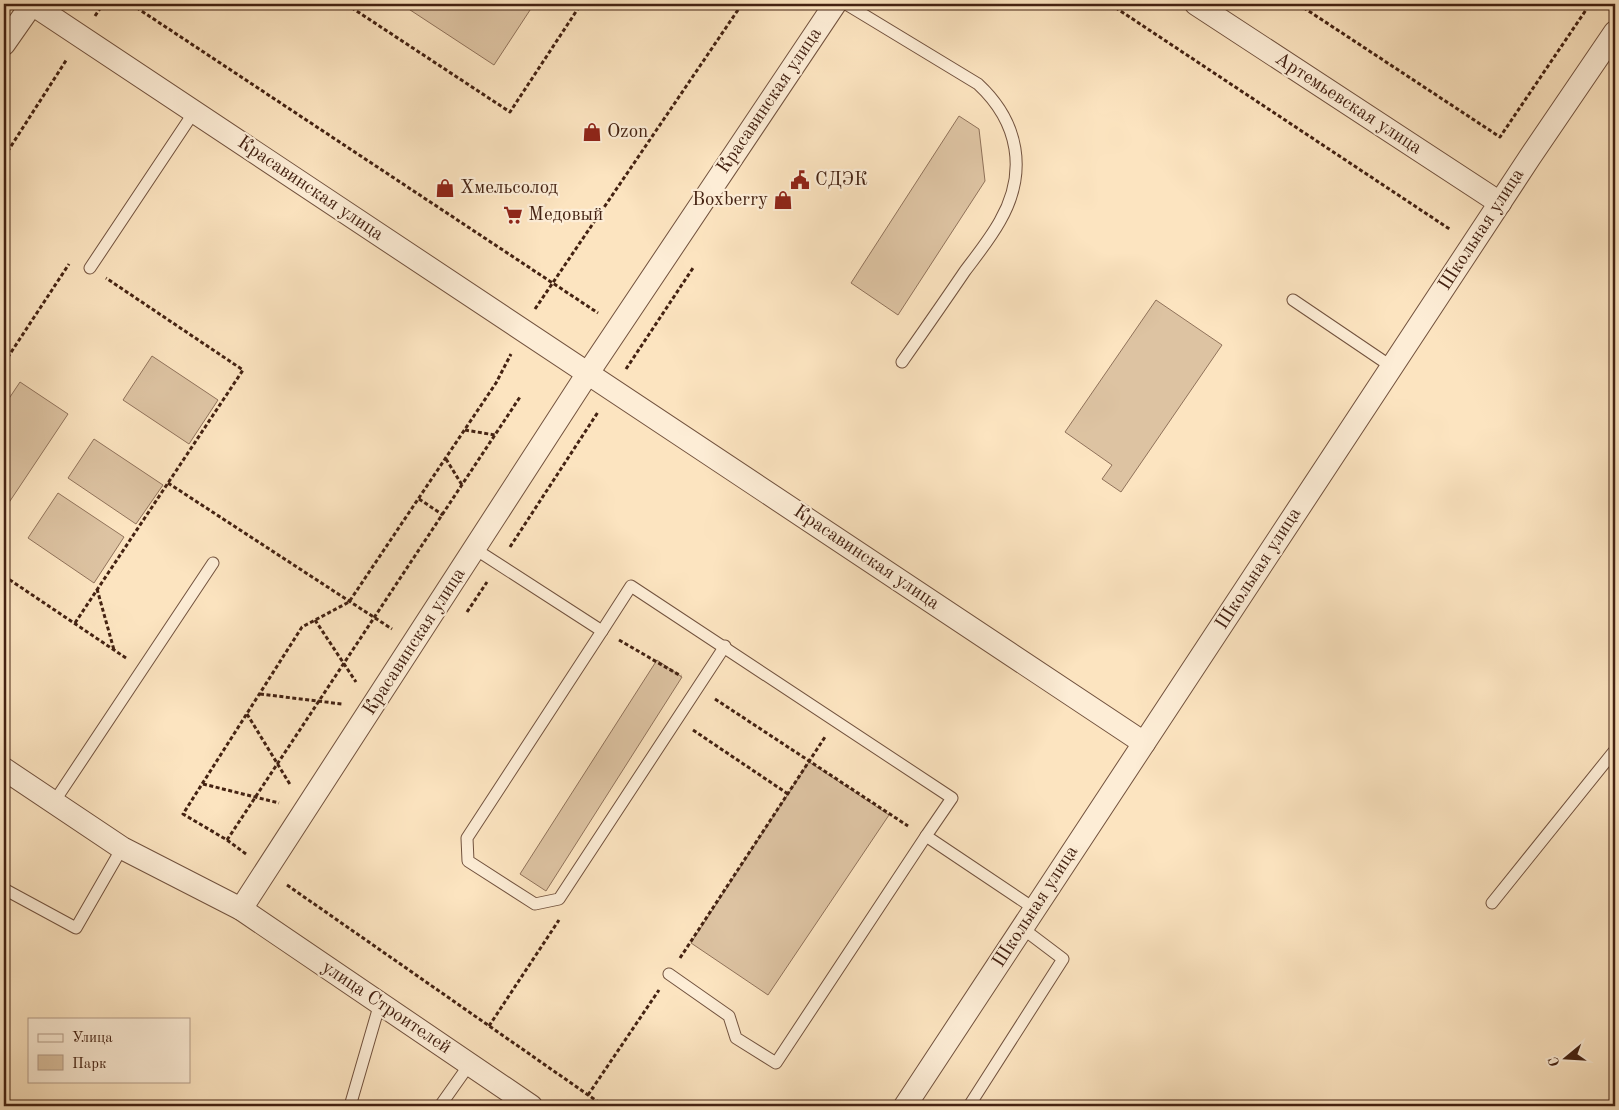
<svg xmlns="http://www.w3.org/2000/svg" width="1619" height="1110" viewBox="0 0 1619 1110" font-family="'Old Standard TT',serif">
  <rect width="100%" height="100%" fill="#fce4c0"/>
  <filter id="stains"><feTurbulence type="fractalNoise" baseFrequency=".004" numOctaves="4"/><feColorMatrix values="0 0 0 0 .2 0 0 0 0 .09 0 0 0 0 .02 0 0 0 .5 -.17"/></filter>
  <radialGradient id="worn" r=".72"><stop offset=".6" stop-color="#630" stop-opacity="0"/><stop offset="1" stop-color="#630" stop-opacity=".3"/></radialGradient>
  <g fill="#ddc3a2" stroke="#90725a">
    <path d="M401,4H534L494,65Z"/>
    <path d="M959,116L979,129L985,181L898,315L851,283Z"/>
    <path d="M1156,300L1222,345L1121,492L1102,479L1112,465L1065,432Z"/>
    <path d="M152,356L218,400L189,444L123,400Z"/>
    <path d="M20,382L68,414L4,510V406Z"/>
    <path d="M94,439L163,485L136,524L68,478Z"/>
    <path d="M58,493L124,537L94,583L28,538Z"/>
    <path d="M657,660L682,677L546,891L520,874Z"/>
    <path d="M809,762L889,815L768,995L691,943Z"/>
  </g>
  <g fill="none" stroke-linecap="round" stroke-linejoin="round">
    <g stroke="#72523e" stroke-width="13">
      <g id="lane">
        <path d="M846,4L978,84C1019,122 1028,172 1000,221C990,239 977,255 965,271C944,302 923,332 902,362"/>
        <path d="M90,268L194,112"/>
        <path d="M1293,300L1392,367"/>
        <path d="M475,549L602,631L631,586L952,798L926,836L1035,909"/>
        <path d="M602,631L467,838L468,861L535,904L559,899L725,646"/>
        <path d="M54,802L213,563"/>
        <path d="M4,889L76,928L122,848"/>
        <path d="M1492,903L1615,750"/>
        <path d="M669,974L729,1016L736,1038L776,1063L926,836"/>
        <path d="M350,1106L380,1003"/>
        <path d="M440,1106L469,1065"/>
        <path d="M969,1106L1063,959L1022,928"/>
      </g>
    </g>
    <g stroke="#72523e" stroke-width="24">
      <g id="street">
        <path d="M32,4L1144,743"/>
        <path d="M1196,4L1500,203"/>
        <path d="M4,44L32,4"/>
        <path d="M4,769L122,848L241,909L531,1106"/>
        <path d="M241,909L588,373L835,4"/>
        <path d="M905,1106L1530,157L1615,32"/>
      </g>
    </g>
    <g stroke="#442212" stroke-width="3" stroke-dasharray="4 2.5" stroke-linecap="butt">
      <path d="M131,4L598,313"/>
      <path d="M346,4L510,112L581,4"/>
      <path d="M1110,4L1451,230"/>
      <path d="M1298,4L1500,137L1590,4"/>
      <path d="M95,16L103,4"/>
      <path d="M4,157L67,59"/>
      <path d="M535,309L742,4"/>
      <path d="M4,363L69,264"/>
      <path d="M626,369L693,268"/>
      <path d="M465,430L495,435"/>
      <path d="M446,459L462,485"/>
      <path d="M168,483L392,629"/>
      <path d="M419,499L443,515"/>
      <path d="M510,547L598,412"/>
      <path d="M4,576L126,658"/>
      <path d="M97,589L114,650"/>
      <path d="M467,612L487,582"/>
      <path d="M315,620L356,682"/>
      <path d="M75,623L243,370L106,278"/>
      <path d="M619,640L681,676"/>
      <path d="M260,694L342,704"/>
      <path d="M715,699L908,826"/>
      <path d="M247,714L291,786"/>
      <path d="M693,730L788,794"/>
      <path d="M203,784L279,803"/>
      <path d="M227,840L520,397"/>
      <path d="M246,854L227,840L183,814L302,627L349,602L496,383L511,354"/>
      <path d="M287,885L604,1106"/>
      <path d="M680,958L825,737"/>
      <path d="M489,1026L559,920"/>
      <path d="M588,1095L659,990"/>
    </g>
    <use href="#lane" stroke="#fdedd6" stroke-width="11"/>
    <use href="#street" stroke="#fdedd6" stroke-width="22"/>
  </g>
  <defs>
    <g id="shop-bare" transform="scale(1.5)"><path d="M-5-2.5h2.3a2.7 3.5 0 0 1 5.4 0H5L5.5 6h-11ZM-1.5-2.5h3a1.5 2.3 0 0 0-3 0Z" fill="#8f2418" stroke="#fdedd6" stroke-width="2.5" paint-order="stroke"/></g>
    <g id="civic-bare" transform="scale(1.5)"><path d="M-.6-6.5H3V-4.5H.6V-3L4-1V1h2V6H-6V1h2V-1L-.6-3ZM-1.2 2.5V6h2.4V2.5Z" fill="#8f2418" stroke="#fdedd6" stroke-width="2.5" paint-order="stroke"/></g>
    <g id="supermarket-bare" transform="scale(1.5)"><path d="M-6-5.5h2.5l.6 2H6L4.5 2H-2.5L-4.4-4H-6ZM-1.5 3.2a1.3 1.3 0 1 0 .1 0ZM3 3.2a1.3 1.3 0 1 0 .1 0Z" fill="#8f2418" stroke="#fdedd6" stroke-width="2.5" paint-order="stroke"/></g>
  </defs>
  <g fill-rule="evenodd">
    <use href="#shop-bare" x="592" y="132"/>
    <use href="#civic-bare" x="800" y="180"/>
    <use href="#shop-bare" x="445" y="188"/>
    <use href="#shop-bare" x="783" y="200"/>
    <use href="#supermarket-bare" x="513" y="215"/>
  </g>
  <g text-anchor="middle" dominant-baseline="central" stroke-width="4.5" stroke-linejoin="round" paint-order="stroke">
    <g font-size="19" fill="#442212" stroke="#fdedd6">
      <text transform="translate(770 101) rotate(-56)">Красавинская улица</text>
      <text transform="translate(1348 104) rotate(33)">Артемьевская улица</text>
      <text transform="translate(310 189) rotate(34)">Красавинская улица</text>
      <text transform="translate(1482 230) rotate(-57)">Школьная улица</text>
      <text transform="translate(866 558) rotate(34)">Красавинская улица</text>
      <text transform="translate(1259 569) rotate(-57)">Школьная улица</text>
      <text transform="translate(415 642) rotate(-57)">Красавинская улица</text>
      <text transform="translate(1036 907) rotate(-57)">Школьная улица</text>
      <text transform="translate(386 1008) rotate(34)">улица Строителей</text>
    </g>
    <g font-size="19" fill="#442212" stroke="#fdedd6" text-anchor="start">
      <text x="607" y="132">Ozon</text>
      <text x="815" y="180">СДЭК</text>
      <text x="460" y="188">Хмельсолод</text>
      <text x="768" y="200" text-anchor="end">Boxberry</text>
      <text x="528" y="215">Медовый</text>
    </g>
  </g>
  <rect width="1619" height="1110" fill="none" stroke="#fce4c0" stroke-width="20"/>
  <rect x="5" y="5" width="1609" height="1100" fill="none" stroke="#442212" stroke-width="2.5"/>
  <rect x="10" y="10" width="1599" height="1090" fill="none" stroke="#442212"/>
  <rect x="28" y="1018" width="162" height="65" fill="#fdedd6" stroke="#b39c88"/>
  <rect x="38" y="1034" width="25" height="8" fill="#fdedd6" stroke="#b39c88"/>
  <text x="72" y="1042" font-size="15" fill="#442212">Улица</text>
  <rect x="38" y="1055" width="25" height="15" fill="#ddc3a2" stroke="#b39c88"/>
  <text x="72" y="1068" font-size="15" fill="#442212">Парк</text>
  <g transform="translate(1566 1058) rotate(252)" stroke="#fdedd6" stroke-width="4" paint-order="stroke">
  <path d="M0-4L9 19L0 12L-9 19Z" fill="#442212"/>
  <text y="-8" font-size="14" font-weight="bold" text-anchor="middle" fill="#442212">С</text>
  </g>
  <rect width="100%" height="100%" filter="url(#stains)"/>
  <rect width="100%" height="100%" fill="url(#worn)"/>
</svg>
